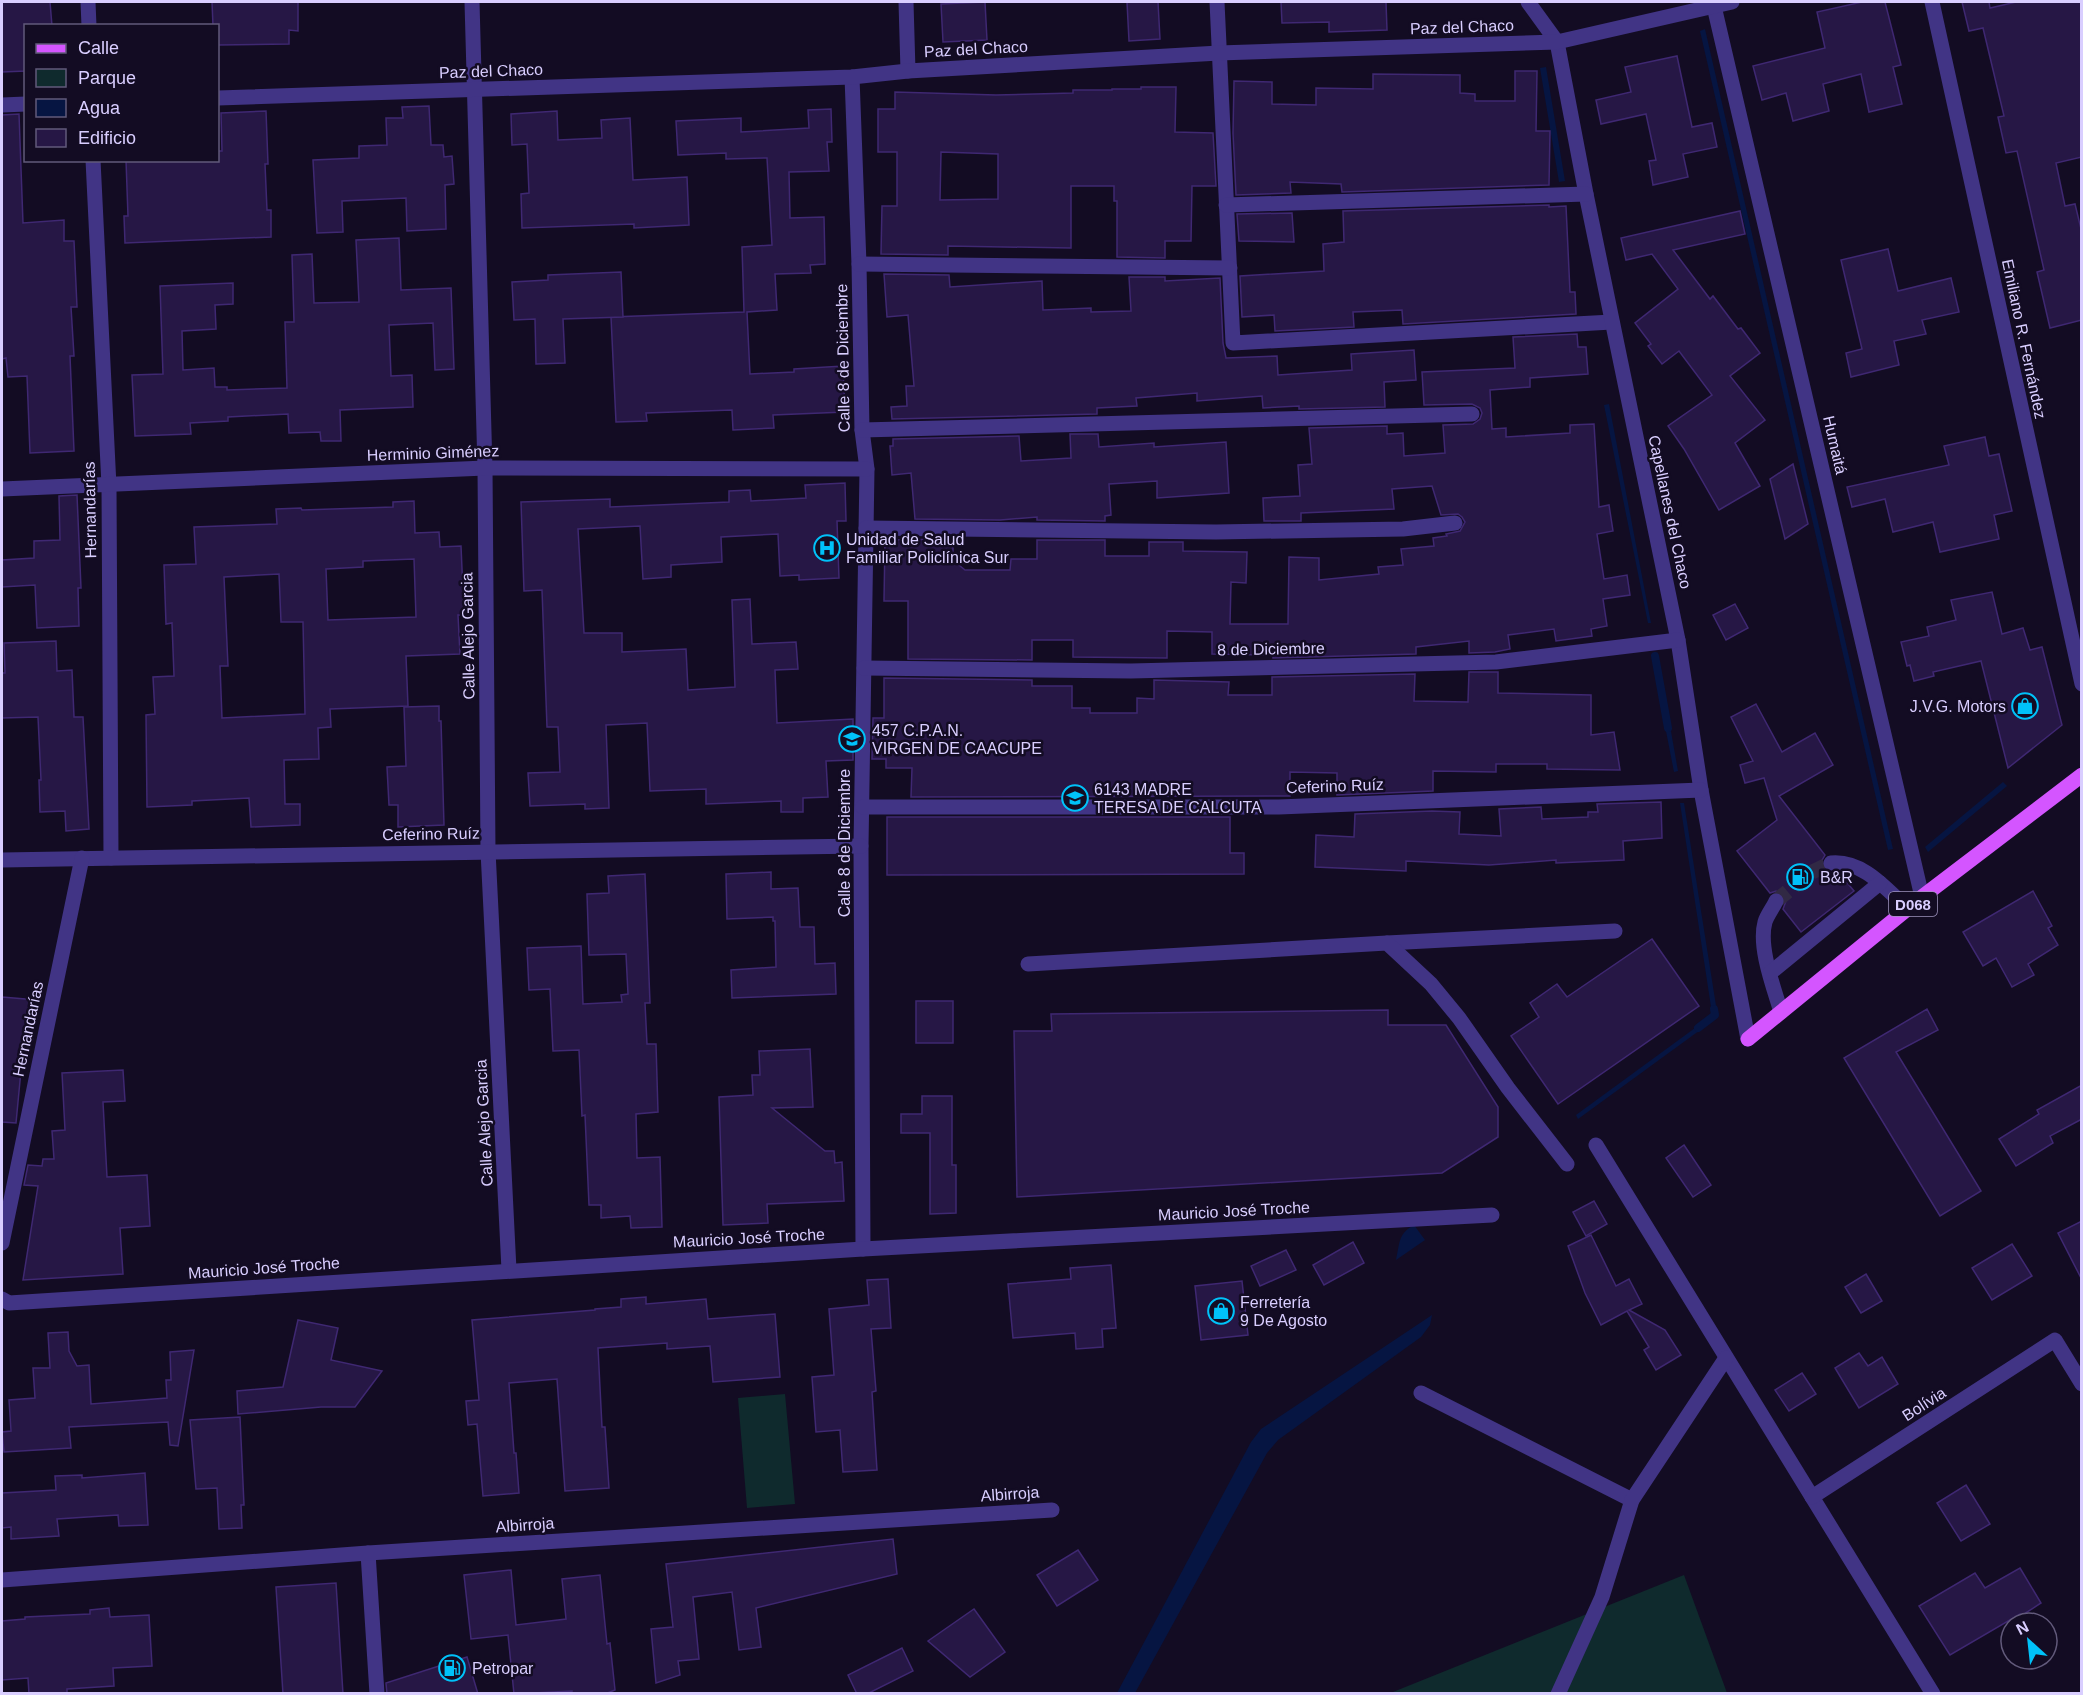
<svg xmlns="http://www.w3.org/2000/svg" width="2083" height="1695" viewBox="0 0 2083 1695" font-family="Helvetica,sans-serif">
  <rect width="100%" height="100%" fill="#130c23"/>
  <g fill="#0f2a2d">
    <path d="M785,1394L795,1504L747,1508L738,1398Z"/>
    <path d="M1684,1575L1727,1693L1388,1694Z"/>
  </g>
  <g fill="#061542">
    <path d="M1705,29L1893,849L1888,850L1700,31Z"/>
    <path d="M1546,67L1565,181L1559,182L1540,68Z"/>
    <path d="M1609,404L1651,623H1648L1604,405Z"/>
    <path d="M1669,720L1678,771L1674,772L1664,721Z"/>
    <path d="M2003,782L2007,786L1928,852L1925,847Z"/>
    <path d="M1680,803H1684L1717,1012L1713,1020Z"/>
    <path d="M1706,1020L1707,1025L1578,1119L1576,1115Z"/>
    <path d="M1414,1225L1425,1240L1396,1260C1400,1242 1398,1234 1414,1225Z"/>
    <path d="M1432,1315L1430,1325L1421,1337L1278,1440L1267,1453L1135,1693H1117L1251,1442L1261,1429Z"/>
  </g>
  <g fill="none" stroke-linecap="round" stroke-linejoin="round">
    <g stroke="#061542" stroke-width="8">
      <path d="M1655,656L1668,728"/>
      <path d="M1698,1028L1715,1015L1714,1009"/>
    </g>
  </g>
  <g fill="#261745" stroke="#3f2872" stroke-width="1.5" fill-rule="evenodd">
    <path d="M2,2H50L52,26H26V71L2,72Z"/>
    <path d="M212,2H298V31L289,30V44L218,45V26H213Z"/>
    <path d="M985,2L987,40L943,42L941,4Z"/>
    <path d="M1127,2H1158L1160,39L1129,41Z"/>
    <path d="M1281,2H1386L1387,30L1329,32V22L1282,23Z"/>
    <path d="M1862,2H1885L1901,65L1893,67L1902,104L1869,112L1861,74L1823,84L1829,111L1793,121L1786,93L1762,100L1753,66L1825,48L1817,12Z"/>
    <path d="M1962,2H1989L1990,8L2016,2H2082V157L2056,163L2065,206L2075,204L2082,233V320L2050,328L2037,272L2044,270L2017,151L2006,153L1998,117L2004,116L1983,28L1969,31Z"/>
    <path d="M1677,56L1692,127L1712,123L1717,147L1683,154L1688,177L1653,185L1649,161L1656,160L1646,114L1601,124L1596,100L1631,92L1625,67Z"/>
    <path d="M1515,71H1537L1536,131H1550L1549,185L1342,192L1341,184L1290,182L1291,193L1236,195L1233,133L1234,81L1272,82V104L1316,105V88L1373,89V74L1460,75V93L1475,94V101H1515Z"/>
    <path d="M1141,87H1176L1175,132L1213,133L1216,186H1192L1191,241H1165V258L1117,257V201H1114V186H1071V248L948,246V255L881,254L882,206H897V152H878V109H895V92L996,95L1073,93V90H1112V89H1141ZM941,152L998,154V199L940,200Z"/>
    <path d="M429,106L431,145H443L444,157L452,156L454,184L445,185L446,229L407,231L406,198L342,201L343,232L317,233L313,160L359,158V146L387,145L386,118H403L402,107Z"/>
    <path d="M831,109L832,142H827L829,171L789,172L790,218L824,217L825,264L810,265L811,273L775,274L777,310L747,312L749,354L750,374L794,372V369L843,366L845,412L773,415L774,428L733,430L732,410L646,413L647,421L616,422L611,317L744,312L742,247L772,245L767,158L726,159V153L678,155L676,121L741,118V132L809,128L808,110Z"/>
    <path d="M266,111L268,164H265L267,210H271V237L125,243L124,216H128L126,160H218V151H222L221,113Z"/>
    <path d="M557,111L558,140L602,138L601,120L630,118L633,180L687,177L689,225L634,228V224L522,228L521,194L529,193L527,144L512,145L511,114Z"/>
    <path d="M19,114L23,223L64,220V241H74L77,307H71L74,356H70L74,451L30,453L27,376L8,377L6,358L2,359V115Z"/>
    <path d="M1549,205V207L1566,206L1570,292H1575L1576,314L1403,324L1402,310L1353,312L1354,327L1275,331L1274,315L1242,317L1240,276L1324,271L1323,244L1344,242L1343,211Z"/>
    <path d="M1740,211L1745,234L1673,250L1710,299L1713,296L1738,329L1741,328L1760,353L1730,376L1765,420L1735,443L1760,486L1719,510L1684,449L1668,426L1712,395L1679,351L1662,364L1648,346L1651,344L1635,323L1678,289L1652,254L1626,260L1621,238Z"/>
    <path d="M1292,213L1294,242L1239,241L1237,214Z"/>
    <path d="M399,238L401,290L451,288L454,369L435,370L433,323L389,325L391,376L412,375L413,407L340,410L341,441H321L320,432L289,433L288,414L228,417V421L190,423L191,434L135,436L132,375L163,374L160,286L233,283V304L215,305L216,329L182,331L183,370L214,368L215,387H227V390L287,388L285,322H294L292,255L312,254L314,303L359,302L356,240Z"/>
    <path d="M1888,249L1898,291L1951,278L1959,312L1922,320L1926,334L1894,341L1899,365L1851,377L1846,353L1862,349L1841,260Z"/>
    <path d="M621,272L623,317L563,319L565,363L536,364L535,319L514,320L512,282L548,280V275Z"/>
    <path d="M884,274L949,275L950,287L1042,281L1043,310L1091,308V312L1131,311L1129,277H1165V281L1220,278L1223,343L1226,358L1277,356L1278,375L1352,370L1351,354L1414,350L1416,380L1384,382L1385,407L1299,409V406L1263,408L1262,396L1197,401V393L1136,398L1137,406L1097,408V414L892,419L891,407L907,406L906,386H914L908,315L887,317Z"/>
    <path d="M1577,334L1578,347H1586L1588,374L1530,378V387L1490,390L1492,429L1506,428V437L1570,433V425L1594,424L1599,507L1609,505L1613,531L1597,534L1604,579L1627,575L1630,595L1603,599L1607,626L1591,629L1592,636L1556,641L1554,629L1508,635L1510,649L1495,652L1469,653V641L1416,647V654L1273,658V655L1212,654V632L1167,631V658L1073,657V640H1032V660L908,659V601H884L885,540L953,539V560L965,570H1010L1011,559H1037V540H1105V556H1149V542H1183V551L1247,552L1246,583L1231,582L1230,624H1288L1289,557L1319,558V580L1379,574L1378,567L1403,565L1401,549L1434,546L1433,538L1447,536L1446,534L1460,531L1465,522L1462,517L1458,514L1441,515L1432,486L1392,489L1394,509L1301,513V521H1264L1263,498L1300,496L1298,465L1312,464L1309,428L1387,426V434L1403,433L1404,456L1445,453L1443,425L1473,424L1480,419L1482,413L1480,408L1472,404L1424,405L1422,372L1515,368L1513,337Z"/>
    <path d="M1070,434H1098L1099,447L1154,443V447L1226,442L1229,493L1157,498V481L1109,484L1111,515L1105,516V521L1037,520V517L1000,520L915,519L911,473L892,475L890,446H893V439L1019,436L1021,461L1071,458Z"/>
    <path d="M1985,437L1989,456L1999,454L2012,511L1994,515L1999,539L1940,552L1933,522L1893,532L1885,499L1852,507L1847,487L1949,465L1944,446Z"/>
    <path d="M1793,464L1808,524L1785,539L1770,479Z"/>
    <path d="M845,483L846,521H837L839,578L799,580V575L780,576L778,534L721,537L722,562L671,565V577L643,579L640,526L578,529L584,633H622V652L686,649L688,690L735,687L732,600L750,599L752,644L796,642L798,669L775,670L777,723L853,719V760L826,761L828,797L803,798V812H781V801L706,804V789L650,791L647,723L606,725L609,808L585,809V804L530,806L528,773L560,772L558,727H547L542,590L524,591L521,502L610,499V507L729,502V491L750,490L751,501L806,498L805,485Z"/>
    <path d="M77,495L81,588H78L79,626L37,628L35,585L2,587V560L34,558V541L60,540L59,496Z"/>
    <path d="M414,501L415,533L439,532L440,547L461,546L464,615H458L460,654L406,656L408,706L330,709L331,727L318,728L319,759L284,760L285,804H300V825L251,827L249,798L192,801V805L147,807L146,715L155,714L153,677L174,676L172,623L166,624L164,565L196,564L194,527L277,524L276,509L301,508L302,510L393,507V502ZM414,559L416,617L328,620L326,569L363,567V561ZM279,574L281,622H303L305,714L222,718L220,666H228L224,577Z"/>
    <path d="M1992,592L2002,634L2023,628L2030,650L2042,647L2062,725L2008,768L1981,661L1933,672L1934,676L1914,681L1910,665L1907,666L1901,642L1929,636L1927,627L1956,620L1951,600Z"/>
    <path d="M1735,604L1748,628L1726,640L1713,615Z"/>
    <path d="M56,641L57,671L72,670L74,717H83L89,829L66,831L65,811L40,812L39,780H41L38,717L2,718V673H5L4,643Z"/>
    <path d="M1469,672H1498V693L1591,695V735L1614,732L1620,770L1547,769V764H1496V772L1433,771V791L1337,795V773L1290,772V796L911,797L912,768H886V759H872L873,718H884V678L1032,680V686H1072V708H1090V713H1137V698L1154,699V680L1229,682L1228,695H1272V677L1415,674L1414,701L1468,702Z"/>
    <path d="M1756,704L1782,752L1815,733L1833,765L1779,796L1825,855L1821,862L1823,868L1830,873H1839L1854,891L1801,932L1783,909L1786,901L1784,895L1776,891L1770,893L1737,851L1777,820L1764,778L1745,783L1740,765L1753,761L1731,717Z"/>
    <path d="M439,706V721H441L444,825L398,827V805H389L387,767L406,766L404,707Z"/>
    <path d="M1661,802L1662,838L1623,841L1624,860L1556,863V860L1489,865L1406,861V871L1315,867L1316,835L1354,837L1355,814L1432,811L1460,812L1459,834L1501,836L1499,809L1541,807L1542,819L1588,817V812H1598L1597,804Z"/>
    <path d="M887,817H1230V853H1244V874L887,875Z"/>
    <path d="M771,872V889L798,888L800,927H814L815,964L835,963L836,994L732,998L731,970L776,967L775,921H773V917L727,919L726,874Z"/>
    <path d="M645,874L650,1003H645L647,1044H656L658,1112L636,1114L637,1158L660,1157L662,1227L631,1228L630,1216L601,1218V1205H589L585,1115L582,1116L579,1050L553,1051L550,989L529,990L527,948L581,946L583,1004L622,1002L621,995L628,994L626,954L589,955L587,894L609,893L608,876Z"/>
    <path d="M2033,891L2052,926L2048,928L2058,945L2028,964L2034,975L2012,987L1996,958L1983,966L1963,932Z"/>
    <path d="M1652,939L1699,1006L1558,1104L1511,1036L1539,1017L1530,1003L1557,984L1567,997Z"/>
    <path d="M2,997L37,1000L33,1040L24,1039L16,1123L2,1122Z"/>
    <rect x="916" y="1001" width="37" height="42"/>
    <path d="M1927,1009L1938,1030L1896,1052L1981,1191L1940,1216L1844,1058Z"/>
    <path d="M1388,1010V1025H1446L1498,1107V1137L1442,1173L1017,1197L1014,1031H1052L1051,1014Z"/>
    <path d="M810,1049L813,1107L772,1108L825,1151H834L835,1163L842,1162L844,1201L767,1204L768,1223L723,1225L719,1097L753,1095L752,1075H760L759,1051Z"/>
    <path d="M123,1070L125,1101L103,1102L107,1177L147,1175L150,1226L120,1228L123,1274L23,1280L38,1186L24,1185L28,1165L42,1166L43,1159H54L52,1131L65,1130L62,1073Z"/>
    <path d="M2082,1085V1119L2050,1136L2053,1143L2016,1166L1999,1139L2039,1114L2037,1110Z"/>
    <path d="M922,1096H952V1165H956V1213L930,1214V1133H901V1114H922Z"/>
    <path d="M1684,1145L1711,1185L1693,1197L1666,1158Z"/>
    <path d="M1594,1201L1607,1224L1586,1236L1573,1212Z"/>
    <path d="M2082,1221V1280L2058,1233Z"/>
    <path d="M1591,1235L1616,1286L1629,1279L1642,1304L1629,1310L1665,1330L1681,1355L1656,1370L1644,1350L1649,1347L1627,1311L1601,1325L1585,1293L1568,1246Z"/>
    <path d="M1353,1242L1364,1263L1324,1285L1313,1265Z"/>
    <path d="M2012,1244L2032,1276L1992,1300L1972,1268Z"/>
    <path d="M1286,1250L1296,1270L1260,1286L1251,1266Z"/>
    <path d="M1111,1265L1116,1328L1102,1329L1103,1347L1076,1349L1075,1333L1013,1338L1008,1284L1071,1279L1070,1268Z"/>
    <path d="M1866,1274L1882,1301L1861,1313L1845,1287Z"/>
    <path d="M888,1279L891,1328L871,1329L876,1391L872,1392L877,1470L843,1472L840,1430L816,1432L812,1377L834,1375L829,1309L869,1305L867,1280Z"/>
    <path d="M1242,1281L1248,1335L1201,1340L1195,1286Z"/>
    <path d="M646,1297V1304L706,1299L708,1319L775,1314L780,1377L713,1382L710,1346L667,1349V1343L598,1348L602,1427H605L609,1488L565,1491L557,1379L509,1383L514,1453H516L519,1493L483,1496L477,1424L468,1425L466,1401L479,1400L472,1320L595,1310V1309L621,1307V1299Z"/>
    <path d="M298,1320L338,1328L331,1360L382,1371L355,1407H321L238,1414L237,1391L283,1387Z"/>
    <path d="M68,1332L69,1351L77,1366L89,1365L91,1404L167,1398L166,1380H171L170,1352L194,1350L178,1446L170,1445L168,1422L69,1427L71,1448L4,1452L2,1432L11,1431L9,1400L35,1398L33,1368H50L48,1333Z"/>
    <path d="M1859,1353L1868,1366L1882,1357L1898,1384L1859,1408L1835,1368Z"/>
    <path d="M1802,1373L1816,1394L1789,1411L1775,1390Z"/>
    <path d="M240,1417L244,1505H241L242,1528L219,1529L217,1488L196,1489L190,1420Z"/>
    <path d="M145,1473L148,1525L119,1526L118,1515L57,1519L59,1536L11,1539V1527L2,1528V1493L56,1490L55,1476L82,1475V1478Z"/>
    <path d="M1966,1485L1990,1524L1961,1541L1937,1503Z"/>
    <path d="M893,1539L897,1574L756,1608L761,1647L739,1650L732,1592L693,1597L699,1659L678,1661L680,1675L656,1683L651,1629L673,1627L666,1564Z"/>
    <path d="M1078,1550L1098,1580L1057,1606L1037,1575Z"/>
    <path d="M2020,1568L2041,1603L2021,1616L2020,1614L1950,1655L1919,1606L1975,1573L1985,1588Z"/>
    <path d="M511,1570L516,1625L566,1619L562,1579L600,1575L607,1644L610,1643L615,1690L605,1694H572V1691L514,1694L508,1635L471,1639L464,1575Z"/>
    <path d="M336,1583L343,1694H283L276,1587Z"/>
    <path d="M109,1608L110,1617L149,1615L152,1666L113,1668L114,1686L67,1689V1694H29L28,1678L2,1680V1621L25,1619V1617L90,1614V1610Z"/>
    <path d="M974,1609L1005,1652L970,1677L928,1641Z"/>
    <path d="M902,1648L913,1671L867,1694H857L848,1675Z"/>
    <path d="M467,1657L478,1694H387L386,1683Z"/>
  </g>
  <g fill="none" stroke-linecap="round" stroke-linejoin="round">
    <path stroke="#312944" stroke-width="15" stroke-dasharray="15 8" stroke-linecap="butt" d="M1776,901L1810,873L1831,863"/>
    <g stroke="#413485" stroke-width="15">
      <path d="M88,2L89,26"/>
      <path d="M472,2L485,468L488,851L509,1270"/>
      <path d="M906,2L908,71"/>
      <path d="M1217,2L1233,343L1612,322"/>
      <path d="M1528,2L1557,42L1586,194L1678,640L1701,790L1748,1039"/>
      <path d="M1713,2L1922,897"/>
      <path d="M1932,2L2082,684"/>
      <path d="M852,77L859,264L862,430L867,469L861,846L863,1249"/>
      <path d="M218,98L852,77L908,71L1219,53L1557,42L1732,2"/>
      <path d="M2,105L26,104"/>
      <path d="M93,160L109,486L111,858"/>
      <path d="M1226,205L1586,194"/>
      <path d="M859,264L1230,268"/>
      <path d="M862,430L1472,414"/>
      <path d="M2,489L485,468L867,469"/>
      <path d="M866,528L1216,532L1403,529L1455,523"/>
      <path d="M864,668L1131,671L1496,662L1678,640"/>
      <path d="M863,807H1279L1701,790"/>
      <path d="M2,860L861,846"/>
      <path d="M1831,863C1863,860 1886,889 1908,909"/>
      <path d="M1776,901C1773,908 1767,915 1765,922C1758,947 1774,988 1781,1012"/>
      <path d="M1387,943L1615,931"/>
      <path d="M1028,964L1387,943L1431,984L1459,1018L1508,1088L1567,1164"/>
      <path d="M1770,973L1880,883"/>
      <path d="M1596,1145L1933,1694"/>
      <path d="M2,1243L82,858"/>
      <path d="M2,1299L9,1303L863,1249L1492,1215"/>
      <path d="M1421,1393L1632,1500"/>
      <path d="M1812,1497L2055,1340L2082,1384"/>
      <path d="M368,1553L377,1694"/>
      <path d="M2,1580L368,1553L1052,1510"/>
      <path d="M1558,1694L1602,1597L1632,1500L1726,1358"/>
    </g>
    <path stroke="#d455ff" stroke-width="15" d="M1748,1039L1922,897L2082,775"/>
  </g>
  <defs>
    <g id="hospital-ring" transform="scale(1.35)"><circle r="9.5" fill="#130c23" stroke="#00c2f9" stroke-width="1.5"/><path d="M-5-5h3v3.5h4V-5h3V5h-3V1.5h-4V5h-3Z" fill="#00c2f9"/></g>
    <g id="shop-ring" transform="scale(1.35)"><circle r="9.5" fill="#130c23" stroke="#00c2f9" stroke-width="1.5"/><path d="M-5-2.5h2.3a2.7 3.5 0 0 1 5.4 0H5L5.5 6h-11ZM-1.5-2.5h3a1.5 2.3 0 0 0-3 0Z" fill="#00c2f9"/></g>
    <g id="school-ring" transform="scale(1.35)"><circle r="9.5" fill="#130c23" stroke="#00c2f9" stroke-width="1.5"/><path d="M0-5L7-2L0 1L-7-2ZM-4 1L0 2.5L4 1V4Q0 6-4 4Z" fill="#00c2f9"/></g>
    <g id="fuel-ring" transform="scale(1.35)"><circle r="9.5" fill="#130c23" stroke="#00c2f9" stroke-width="1.5"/><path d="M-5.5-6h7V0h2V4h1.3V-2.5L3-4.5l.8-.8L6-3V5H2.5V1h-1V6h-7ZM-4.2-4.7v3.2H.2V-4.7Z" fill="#00c2f9"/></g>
  </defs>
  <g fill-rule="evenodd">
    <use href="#hospital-ring" x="827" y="548"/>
    <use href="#shop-ring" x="2025" y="706"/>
    <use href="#school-ring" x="852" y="739"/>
    <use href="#school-ring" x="1075" y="798"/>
    <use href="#fuel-ring" x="1800" y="877"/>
    <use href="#shop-ring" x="1221" y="1311"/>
    <use href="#fuel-ring" x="452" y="1668"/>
  </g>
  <g text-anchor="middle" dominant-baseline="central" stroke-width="5" stroke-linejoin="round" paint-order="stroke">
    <rect fill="#130c23" stroke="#9e94bd" stroke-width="1.5" x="1889" y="892" width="48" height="24" rx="4.5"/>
    <g font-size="15" font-weight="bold" fill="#d9ceff">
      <text x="1913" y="904">D068</text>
    </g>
    <g font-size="16" fill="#d9ceff" stroke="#130c23">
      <text transform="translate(1462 27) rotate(-2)">Paz del Chaco</text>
      <text transform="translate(976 49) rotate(-3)">Paz del Chaco</text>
      <text transform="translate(491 71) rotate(-2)">Paz del Chaco</text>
      <text transform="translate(2024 339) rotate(78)">Emiliano R. Fernández</text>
      <text transform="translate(843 358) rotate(-91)">Calle 8 de Diciembre</text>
      <text transform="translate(1835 445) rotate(77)">Humaitá</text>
      <text transform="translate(433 453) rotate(-2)">Herminio Giménez</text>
      <text transform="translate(90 510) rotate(-91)">Hernandarías</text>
      <text transform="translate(1670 512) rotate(78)">Capellanes del Chaco</text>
      <text transform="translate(468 636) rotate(-91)">Calle Alejo Garcia</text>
      <text transform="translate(1271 649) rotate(-1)">8 de Diciembre</text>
      <text transform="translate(1335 786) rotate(-2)">Ceferino Ruíz</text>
      <text transform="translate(431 834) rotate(-1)">Ceferino Ruíz</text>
      <text transform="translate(844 843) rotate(-90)">Calle 8 de Diciembre</text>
      <text transform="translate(28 1029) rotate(-78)">Hernandarías</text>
      <text transform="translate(484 1123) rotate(-93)">Calle Alejo Garcia</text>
      <text transform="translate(1234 1211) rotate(-3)">Mauricio José Troche</text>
      <text transform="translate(749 1238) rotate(-3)">Mauricio José Troche</text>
      <text transform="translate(264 1268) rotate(-4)">Mauricio José Troche</text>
      <text transform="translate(1924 1404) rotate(-33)">Bolívia</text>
      <text transform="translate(1010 1494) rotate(-4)">Albirroja</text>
      <text transform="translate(525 1525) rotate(-4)">Albirroja</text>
    </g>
    <g font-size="16" fill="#d9ceff" stroke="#130c23" text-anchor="start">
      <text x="846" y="539">Unidad de Salud<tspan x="846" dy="18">Familiar Policlínica Sur</tspan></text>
      <text x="2006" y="706" text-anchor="end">J.V.G. Motors</text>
      <text x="872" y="730">457 C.P.A.N.<tspan x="872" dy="18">VIRGEN DE CAACUPE</tspan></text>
      <text x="1094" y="789">6143 MADRE<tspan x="1094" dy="18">TERESA DE CALCUTA</tspan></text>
      <text x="1820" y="877">B&amp;R</text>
      <text x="1240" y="1302">Ferretería<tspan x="1240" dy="18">9 De Agosto</tspan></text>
      <text x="472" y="1668">Petropar</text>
    </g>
  </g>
  <rect width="2083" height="1695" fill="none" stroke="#d9ceff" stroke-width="6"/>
  <rect x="24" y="24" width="195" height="138" fill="#130c23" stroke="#625a7b" stroke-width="1.5"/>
  <rect x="36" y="44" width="30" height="9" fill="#d455ff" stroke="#625a7b" stroke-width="1.5"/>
  <text x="78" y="54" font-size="18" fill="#d9ceff">Calle</text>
  <rect x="36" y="69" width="30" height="18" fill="#0f2a2d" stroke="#625a7b" stroke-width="1.5"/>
  <text x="78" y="84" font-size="18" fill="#d9ceff">Parque</text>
  <rect x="36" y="99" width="30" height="18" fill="#061542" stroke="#625a7b" stroke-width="1.5"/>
  <text x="78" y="114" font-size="18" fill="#d9ceff">Agua</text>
  <rect x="36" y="129" width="30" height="18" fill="#261745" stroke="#625a7b" stroke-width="1.5"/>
  <text x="78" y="144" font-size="18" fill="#d9ceff">Edificio</text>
  <g transform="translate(2029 1641) rotate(333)"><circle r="28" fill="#130c23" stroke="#625a7b" stroke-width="1.5"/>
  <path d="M0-4.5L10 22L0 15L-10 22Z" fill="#00c2f9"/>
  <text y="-9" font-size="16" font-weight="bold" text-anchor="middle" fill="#d9ceff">N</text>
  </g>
</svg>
